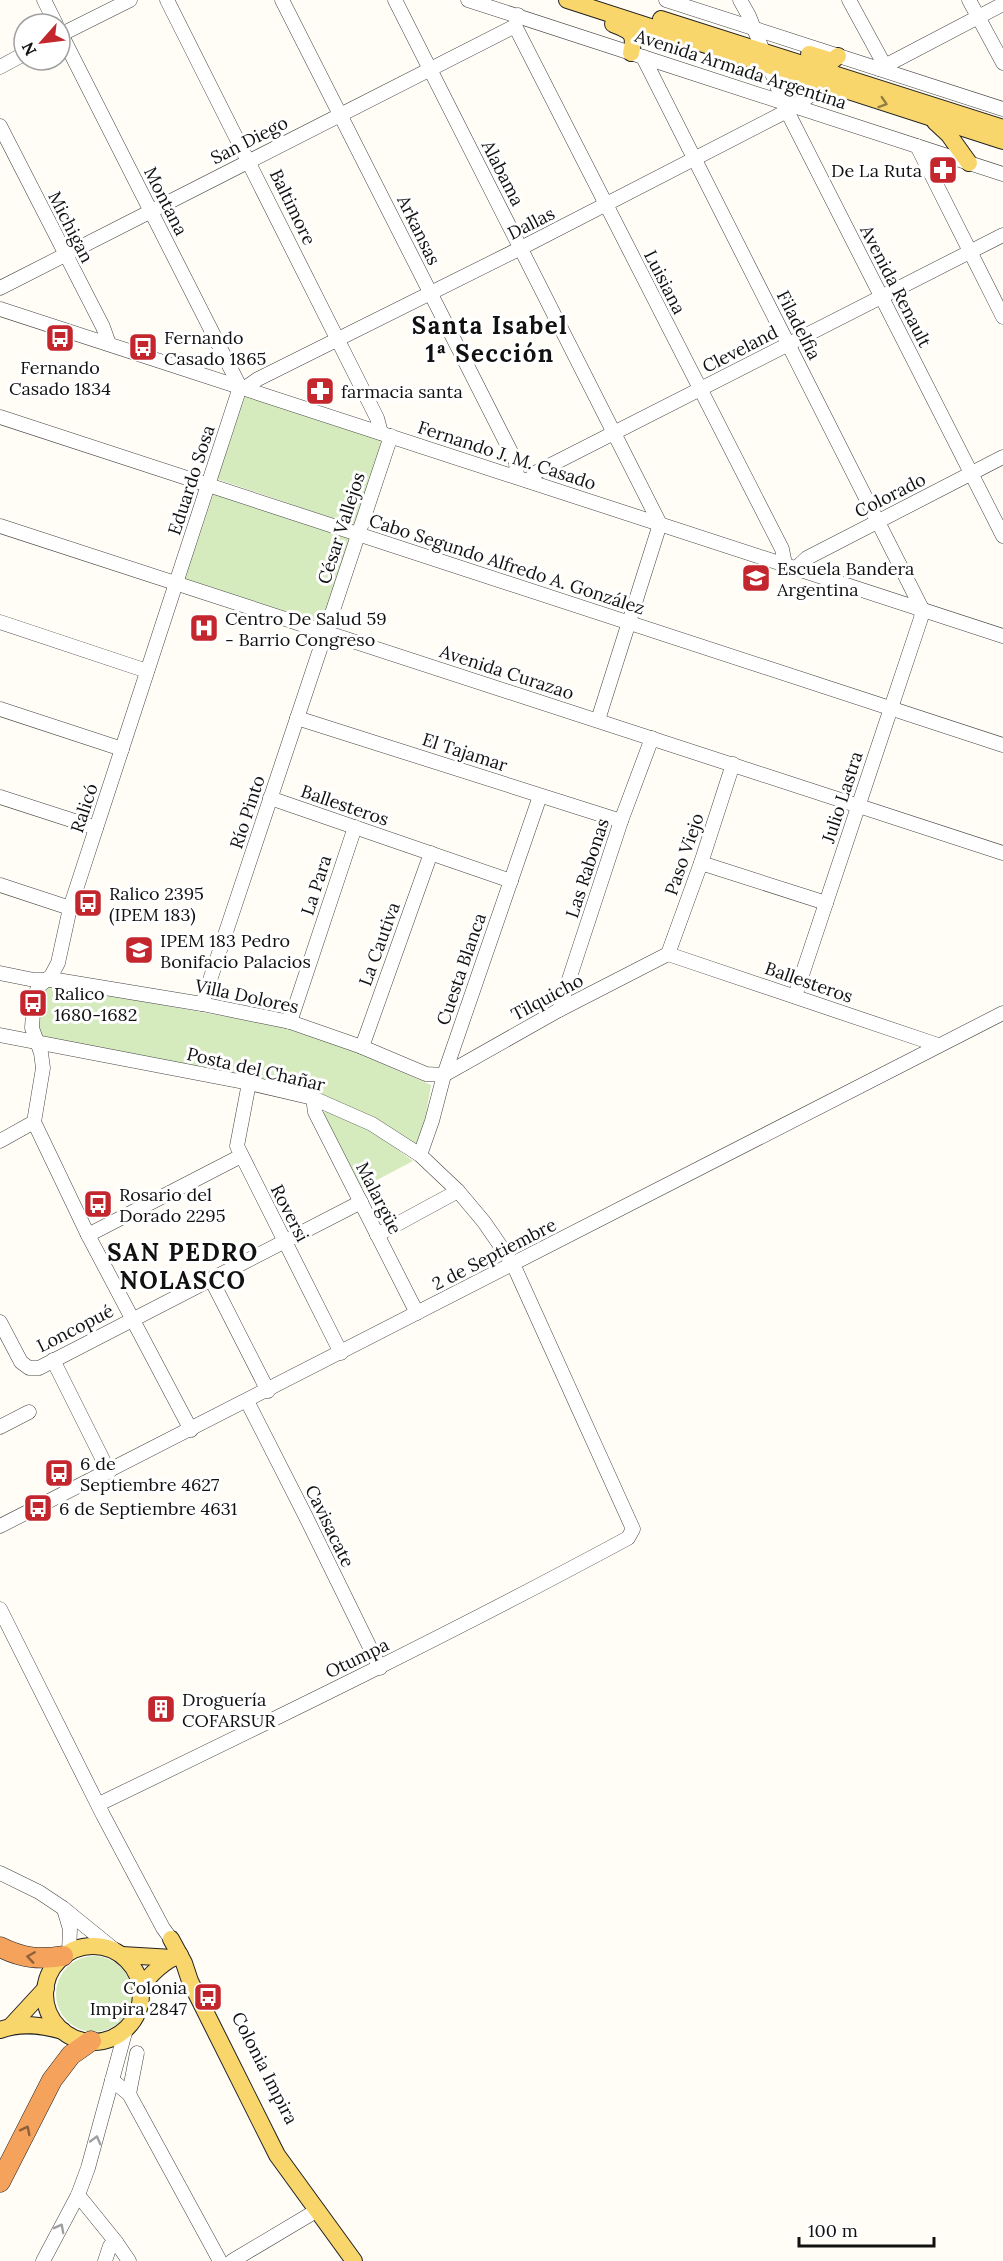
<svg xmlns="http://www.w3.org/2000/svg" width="1003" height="2261" viewBox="0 0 1003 2261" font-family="Lora,serif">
  <rect width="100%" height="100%" fill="#fffdf5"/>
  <g fill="#d5ebbd">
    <path d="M246,392L385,439L355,526L217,479Z"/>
    <path d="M214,492L351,538L322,628L184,582Z"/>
    <path d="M52,985L278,1026L349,1049L431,1085L425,1120L416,1146L373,1119L36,1039L40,995Z"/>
    <path d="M327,1109L369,1129L413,1161L358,1190L322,1115Z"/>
    <circle cx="94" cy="1994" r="38"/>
  </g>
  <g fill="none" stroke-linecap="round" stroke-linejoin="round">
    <g stroke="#444" stroke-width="15">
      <g id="minor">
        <path d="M44,0L56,24"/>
        <path d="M167,0L377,418L381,433"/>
        <path d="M282,0L516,462L517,477"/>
        <path d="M395,0L660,524L598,720"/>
        <path d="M468,0L1003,174"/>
        <path d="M666,0L1003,109"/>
        <path d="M740,0L749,16L787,111L1003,536"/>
        <path d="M849,0L885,66"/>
        <path d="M969,0L1003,63"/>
        <path d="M518,15L515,26L782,549L785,564"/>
        <path d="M60,32L240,387"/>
        <path d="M60,35L130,0"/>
        <path d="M643,57L922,609L921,618L795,996"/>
        <path d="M0,67L24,54"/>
        <path d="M879,69L1003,4"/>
        <path d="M0,126L103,327L109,344"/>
        <path d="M917,146L1003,317"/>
        <path d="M0,288L515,26"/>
        <path d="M0,309L1003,636"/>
        <path d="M245,388L258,379L521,248L787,111L814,93L831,87"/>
        <path d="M0,417L1003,745"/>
        <path d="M529,481L535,473L1003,235"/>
        <path d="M0,526L1003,853"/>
        <path d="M796,568L807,558L1003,457"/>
        <path d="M0,622L147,671"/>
        <path d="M0,709L122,749"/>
        <path d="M297,718L621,821"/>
        <path d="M0,797L96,828"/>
        <path d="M270,798L511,881"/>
        <path d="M701,863L826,903"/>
        <path d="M0,885L70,908"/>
        <path d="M668,954L938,1045"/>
        <path d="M668,954L701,863L733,764"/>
        <path d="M0,973L34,980H57L202,1004L290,1022L362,1047L426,1074L444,1075"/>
        <path d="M202,1004L391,436"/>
        <path d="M559,1010L621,821L652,738"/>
        <path d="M290,1022L355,827"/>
        <path d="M0,1035L249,1083L313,1098L372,1124L420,1155L458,1191L484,1222L513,1264L633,1529L628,1538C454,1632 277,1718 99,1804"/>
        <path d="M362,1047L431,853"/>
        <path d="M444,1075L559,1010L668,954"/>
        <path d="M249,1083L237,1146L341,1353"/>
        <path d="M313,1098L315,1112L417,1313"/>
        <path d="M0,1141L34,1122"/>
        <path d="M420,1155L432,1121L444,1075L540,796"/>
        <path d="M88,1235L241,1156"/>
        <path d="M377,1235L458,1191"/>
        <path d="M211,1279L268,1391"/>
        <path d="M0,1322L21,1362L29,1368H39L361,1202"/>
        <path d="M53,1360L109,1472"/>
        <path d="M247,1401L305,1515L380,1668"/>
        <path d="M0,1427L29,1412"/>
        <path d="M191,1430L88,1235L34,1122L43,1068L41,1053L32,1028L34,997L39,986L51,976L58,963L70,908L240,387"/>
        <path d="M0,1526L1003,1013"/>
        <path d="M0,1609L103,1815L163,1928L171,1939"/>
        <path d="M0,1873L39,1892L63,1908L116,1951"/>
        <path d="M64,1909L70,1929L69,1952"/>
        <path d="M112,2080L129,2094L220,2261"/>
        <path d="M129,2094L137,2053"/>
        <path d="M78,2195L116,2242L129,2261"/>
        <path d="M43,2261L78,2195L88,2168L126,2029"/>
        <path d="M105,2261L110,2246L116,2242"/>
        <path d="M232,2261L316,2211"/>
      </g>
    </g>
    <g stroke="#222" stroke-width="18">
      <g id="major">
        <path d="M567,0L1003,141"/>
        <path d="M661,19L1003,128"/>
        <path d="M613,24C631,31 636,33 631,53"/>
        <path d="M809,54L832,61L838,56"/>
        <path d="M935,122L949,135L969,163"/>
        <path d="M171,1939L184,1963L190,1981L277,2155L354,2261"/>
        <circle cx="93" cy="1994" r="48"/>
        <path d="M122,1955L173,1958"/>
        <path d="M141,1988C149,1975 165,1960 180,1955"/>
        <path d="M10,2027L46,1988"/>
        <path d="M0,2030C21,2022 42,2025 63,2031"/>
      </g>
    </g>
    <g stroke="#222" stroke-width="21">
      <g id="highway">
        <path d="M0,1947C22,1958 39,1960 63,1956"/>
        <path d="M0,2182L52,2080L71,2055L91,2041"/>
      </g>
    </g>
    <use href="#minor" stroke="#fff" stroke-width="14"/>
    <use href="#major" stroke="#f9d66b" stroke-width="16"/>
    <use href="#highway" stroke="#f5a25d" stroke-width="20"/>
  </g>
  <defs><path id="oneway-chevron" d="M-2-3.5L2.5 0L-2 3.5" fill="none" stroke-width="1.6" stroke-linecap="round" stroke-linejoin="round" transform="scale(1.5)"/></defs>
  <use stroke="#917d42" href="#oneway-chevron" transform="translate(883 103) rotate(18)"/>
  <g stroke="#8e613b">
    <use href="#oneway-chevron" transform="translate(31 1957) rotate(-172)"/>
    <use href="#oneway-chevron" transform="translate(26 2130) rotate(-63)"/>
  </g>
  <g stroke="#a0a0a0">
    <use href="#oneway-chevron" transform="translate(96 2140) rotate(-75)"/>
    <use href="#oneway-chevron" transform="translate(60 2228) rotate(-62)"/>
  </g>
  <defs>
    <g id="pharmacy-square" transform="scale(1.5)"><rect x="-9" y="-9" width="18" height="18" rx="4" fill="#c4262e" stroke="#fff"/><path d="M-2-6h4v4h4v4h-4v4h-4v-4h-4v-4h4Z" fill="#fff"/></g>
    <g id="bus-square" transform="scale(1.5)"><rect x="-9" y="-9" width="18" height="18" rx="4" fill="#c4262e" stroke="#fff"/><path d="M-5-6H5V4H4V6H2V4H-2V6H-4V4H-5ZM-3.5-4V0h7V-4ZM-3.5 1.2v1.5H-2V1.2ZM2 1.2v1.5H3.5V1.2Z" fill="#fff"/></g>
    <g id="school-square" transform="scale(1.5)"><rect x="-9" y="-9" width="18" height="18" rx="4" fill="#c4262e" stroke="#fff"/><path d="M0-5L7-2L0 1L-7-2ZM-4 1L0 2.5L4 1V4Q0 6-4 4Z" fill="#fff"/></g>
    <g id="hospital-square" transform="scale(1.5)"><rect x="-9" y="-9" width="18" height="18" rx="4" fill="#c4262e" stroke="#fff"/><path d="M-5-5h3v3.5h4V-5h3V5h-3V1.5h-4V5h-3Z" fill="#fff"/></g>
    <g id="building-square" transform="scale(1.5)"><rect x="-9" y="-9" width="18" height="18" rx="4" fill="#c4262e" stroke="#fff"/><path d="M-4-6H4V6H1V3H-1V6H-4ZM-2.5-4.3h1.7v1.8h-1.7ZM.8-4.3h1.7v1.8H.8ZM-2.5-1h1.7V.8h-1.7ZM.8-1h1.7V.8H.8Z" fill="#fff"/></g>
  </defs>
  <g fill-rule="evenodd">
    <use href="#pharmacy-square" x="943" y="170"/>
    <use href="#bus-square" x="60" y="338"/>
    <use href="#bus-square" x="143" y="347"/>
    <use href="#pharmacy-square" x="320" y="391"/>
    <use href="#school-square" x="756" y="578"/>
    <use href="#hospital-square" x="204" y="628"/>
    <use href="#bus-square" x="88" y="903"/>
    <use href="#school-square" x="139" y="950"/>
    <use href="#bus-square" x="33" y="1003"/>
    <use href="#bus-square" x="98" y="1204"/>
    <use href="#bus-square" x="59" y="1473"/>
    <use href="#bus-square" x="38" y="1508"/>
    <use href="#building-square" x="161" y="1709"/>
    <use href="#bus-square" x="208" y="1997"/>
  </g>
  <g text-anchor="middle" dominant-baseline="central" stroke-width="6" stroke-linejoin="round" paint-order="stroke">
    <g font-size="18" fill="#111" stroke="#fff">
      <text transform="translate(741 69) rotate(18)">Avenida Armada Argentina</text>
      <text transform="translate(249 140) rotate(-27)">San Diego</text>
      <text transform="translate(503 173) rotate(63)">Alabama</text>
      <text transform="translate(166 201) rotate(63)">Montana</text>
      <text transform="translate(293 207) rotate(64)">Baltimore</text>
      <text transform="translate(531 223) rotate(-27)">Dallas</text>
      <text transform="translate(71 227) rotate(63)">Michigan</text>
      <text transform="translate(419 230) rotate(64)">Arkansas</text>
      <text transform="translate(665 282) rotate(63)">Luisiana</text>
      <text transform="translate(896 286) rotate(63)">Avenida Renault</text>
      <text transform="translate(799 325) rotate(63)">Filadelfia</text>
      <text transform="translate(740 349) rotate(-27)">Cleveland</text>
      <text transform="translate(507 455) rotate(18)">Fernando J. M. Casado</text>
      <text transform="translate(191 480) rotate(-72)">Eduardo Sosa</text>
      <text transform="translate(890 495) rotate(-27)">Colorado</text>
      <text transform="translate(341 528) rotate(-72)">César Vallejos</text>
      <text transform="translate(507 564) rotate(18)">Cabo Segundo Alfredo A. González</text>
      <text transform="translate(507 672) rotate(18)">Avenida Curazao</text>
      <text transform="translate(465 752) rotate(18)">El Tajamar</text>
      <text transform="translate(842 797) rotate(-72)">Julio Lastra</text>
      <text transform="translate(345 805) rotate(19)">Ballesteros</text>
      <text transform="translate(84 808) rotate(-72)">Ralicó</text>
      <text transform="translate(247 812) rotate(-72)">Río Pinto</text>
      <text transform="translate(684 854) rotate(-71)">Paso Viejo</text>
      <text transform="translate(587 868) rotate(-72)">Las Rabonas</text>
      <text transform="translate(316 885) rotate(-72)">La Para</text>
      <text transform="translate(379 944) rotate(-70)">La Cautiva</text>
      <text transform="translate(461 969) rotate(-71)">Cuesta Blanca</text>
      <text transform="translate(809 982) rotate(19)">Ballesteros</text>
      <text transform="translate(247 996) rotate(12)">Villa Dolores</text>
      <text transform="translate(547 997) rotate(-28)">Tilquicho</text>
      <text transform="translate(256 1069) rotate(13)">Posta del Chañar</text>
      <text transform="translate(379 1198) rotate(63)">Malargüe</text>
      <text transform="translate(290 1213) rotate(63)">Roversi</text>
      <text transform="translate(494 1254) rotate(-27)">2 de Septiembre</text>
      <text transform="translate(75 1328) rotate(-27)">Loncopué</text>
      <text transform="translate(330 1526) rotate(64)">Cavisacate</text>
      <text transform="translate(357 1658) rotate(-26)">Otumpa</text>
      <text transform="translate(265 2068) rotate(63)">Colonia Impira</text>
    </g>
    <g font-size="18" fill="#111" stroke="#fff" text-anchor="start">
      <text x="922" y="170" text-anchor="end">De La Ruta</text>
      <text x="164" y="337">Fernando<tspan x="164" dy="21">Casado 1865</tspan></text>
      <text x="60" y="367" text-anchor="middle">Fernando<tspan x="60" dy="21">Casado 1834</tspan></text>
      <text x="341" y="391">farmacia santa</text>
      <text x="777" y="568">Escuela Bandera<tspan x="777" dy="21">Argentina</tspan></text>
      <text x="225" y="618">Centro De Salud 59<tspan x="225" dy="21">- Barrio Congreso</tspan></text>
      <text x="109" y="893">Ralico 2395<tspan x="109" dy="21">(IPEM 183)</tspan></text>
      <text x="160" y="940">IPEM 183 Pedro<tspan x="160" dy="21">Bonifacio Palacios</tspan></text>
      <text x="54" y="993">Ralico<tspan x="54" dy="21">1680-1682</tspan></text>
      <text x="119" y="1194">Rosario del<tspan x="119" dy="21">Dorado 2295</tspan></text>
      <text x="80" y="1463">6 de<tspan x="80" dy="21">Septiembre 4627</tspan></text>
      <text x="59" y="1508">6 de Septiembre 4631</text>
      <text x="182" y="1699">Droguería<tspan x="182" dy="21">COFARSUR</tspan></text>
      <text x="187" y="1987" text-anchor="end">Colonia<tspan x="187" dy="21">Impira 2847</tspan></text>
    </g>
    <g font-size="24" font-weight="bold" letter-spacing="1.5" fill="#111" stroke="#fff">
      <text x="490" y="325">Santa Isabel<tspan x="490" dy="28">1ª Sección</tspan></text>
      <text x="183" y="1252">SAN PEDRO<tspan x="183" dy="28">NOLASCO</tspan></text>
    </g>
  </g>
  <g transform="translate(42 42) rotate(242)"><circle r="28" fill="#ffffff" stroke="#a0a0a0" stroke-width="1.5"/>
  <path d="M0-4.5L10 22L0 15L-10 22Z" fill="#c4262e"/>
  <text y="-9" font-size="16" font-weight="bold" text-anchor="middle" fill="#111111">N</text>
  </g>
  <path d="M799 2237v9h135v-9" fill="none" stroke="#111111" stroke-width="3"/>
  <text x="808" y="2237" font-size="18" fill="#111111" stroke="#ffffff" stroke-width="4.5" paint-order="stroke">100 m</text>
</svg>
